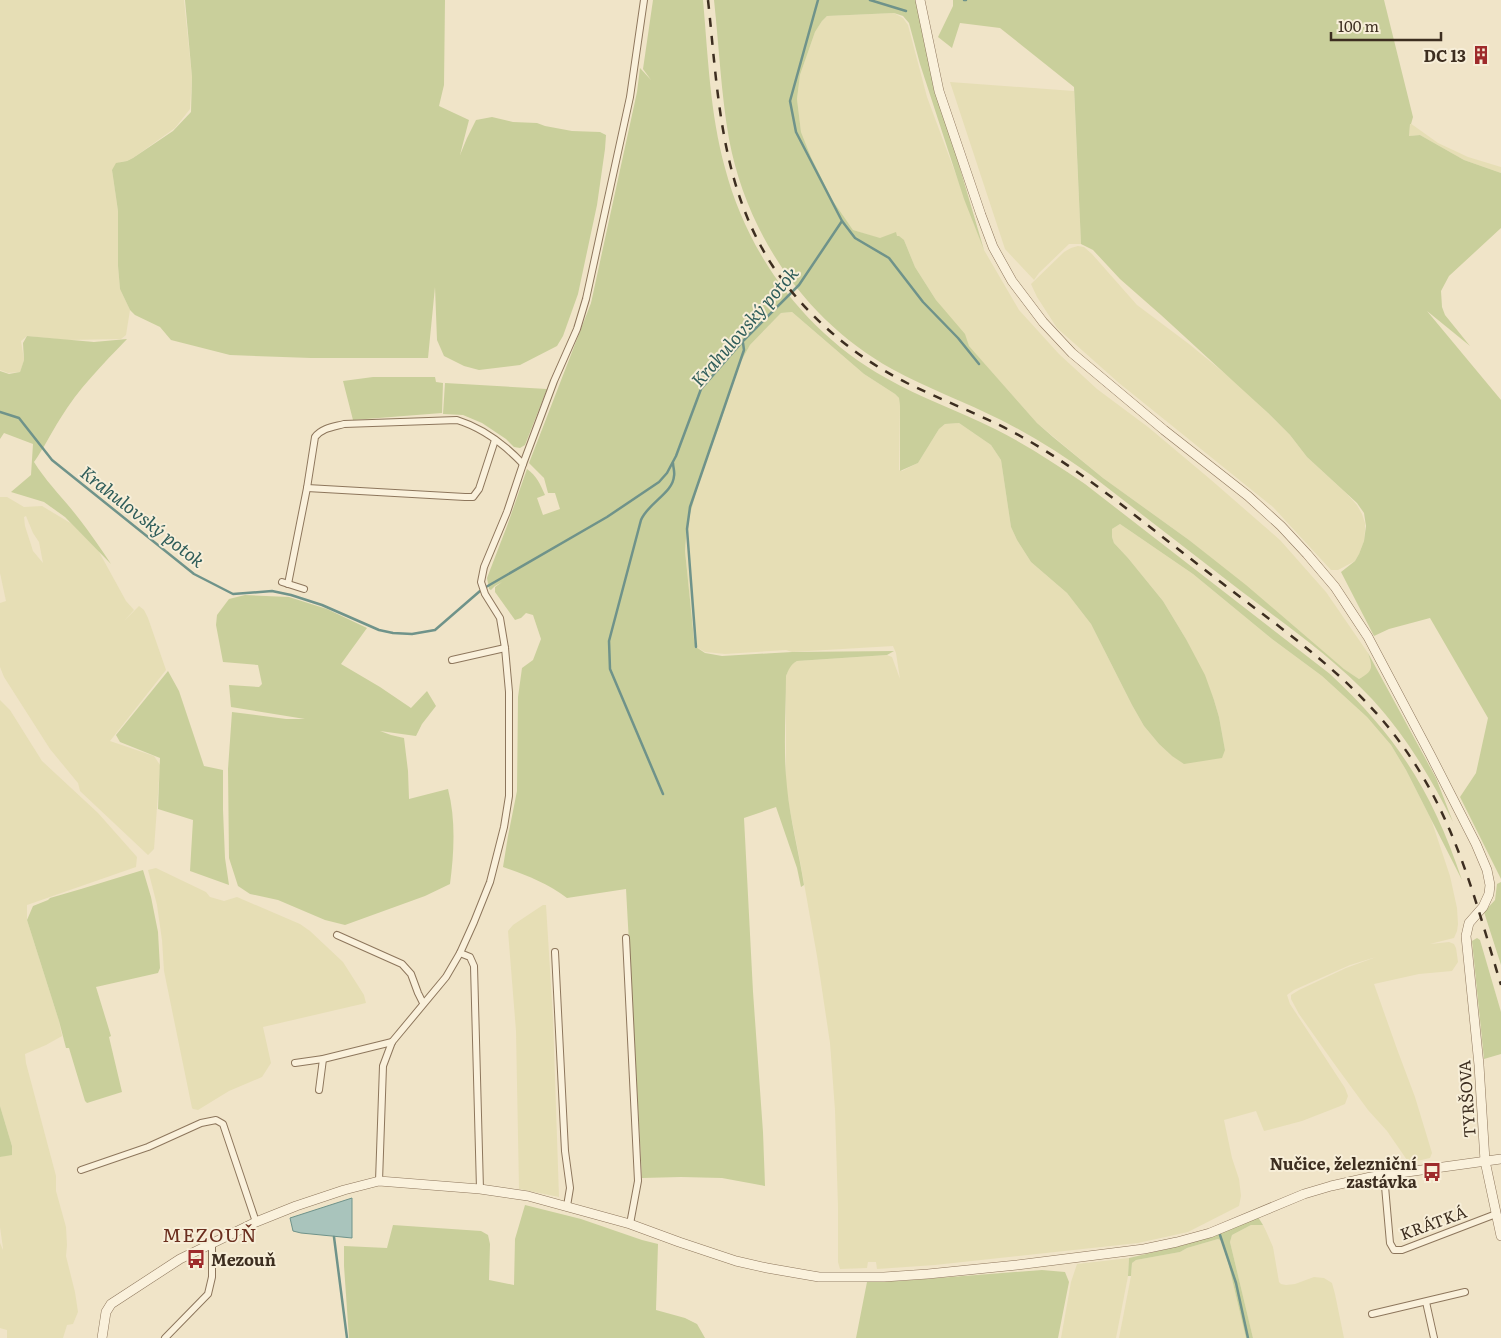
<svg xmlns="http://www.w3.org/2000/svg" width="1501" height="1338" viewBox="0 0 1501 1338" font-family="Literata,serif">
  <rect width="100%" height="100%" fill="#f0e4c8"/>
  <g fill="#e6deb5" fill-rule="evenodd">
    <path d="M0,0H184L192,77L190,109L175,128L133,158L127,161L120,162L112,170L118,211V266L120,289L130,310L126,335L121,339L67,340L27,336L21,341L24,360L20,372L8,373L0,370Z"/>
    <path d="M894,13L903,18L908,25L927,97L984,250L1019,310L1059,354L1097,389L1148,427L1210,479L1280,540L1326,592L1368,653L1372,667L1370,672L1366,675L1359,679L1344,669L1189,540L1103,478L1037,423L966,343L953,322L936,300L915,267L904,240L881,239L853,230L833,201L811,157L801,132L797,99L800,75L815,32L822,21L827,16Z"/>
    <path d="M950,82L1074,91L1081,244H1069L1039,273L1034,280L1005,249Z"/>
    <path d="M1410,123L1438,143L1468,157L1501,167V173L1464,160L1420,135L1409,136Z"/>
    <path d="M1078,246L1084,247L1092,254L1137,305L1189,344L1239,385L1290,435L1307,457L1346,493L1357,505L1362,514L1365,523V530L1364,541L1359,554L1355,561L1338,570H1331L1273,507L1119,383L1057,328L1037,297L1031,284L1064,252L1071,248Z"/>
    <path d="M792,312L864,374L895,394L899,398L900,406L899,470L902,471L918,463L939,429L945,424L959,423L991,445L1001,460L1011,527L1017,540L1031,562L1067,593L1091,624L1132,705L1144,726L1159,744L1172,756L1225,750L1219,717L1214,700L1186,639L1163,601L1128,558L1114,543L1112,537V529L1120,524L1193,574L1272,639L1322,676L1367,717L1391,745L1406,770L1431,819L1450,876L1457,908L1458,924L1457,931L1454,938L1430,944L1449,942L1454,944L1456,948L1458,962L1452,971L1419,974L1374,984L1397,1049L1415,1097L1432,1153L1430,1158L1417,1161L1407,1160L1387,1131L1368,1110L1333,1062L1299,1014L1291,999V995L1299,990L1346,968L1376,957L1350,965L1294,990L1287,995L1290,1004L1345,1088L1348,1096L1345,1104L1338,1107L1302,1121L1264,1131L1256,1111L1224,1120L1232,1158L1239,1179L1241,1196L1239,1206L1188,1232L1138,1243L935,1265L877,1269L876,1262H868L867,1268L840,1269L838,1262V1207L835,1110L830,1043L817,956L800,861L790,811L786,785V676L789,668L792,664L797,661L887,655L892,657L900,679L896,653L893,646L792,652L786,650L725,654L705,652L696,647L694,639L685,551L687,525L702,472L719,427L739,365L750,345L781,313Z"/>
    <path d="M0,497H7L24,507L42,506L72,524L98,550L126,601L134,610L124,621L139,606L144,610L148,618L166,670L110,741L154,756L160,765L154,849L148,855L80,791L78,783L50,749L4,677L0,667V603L6,601L0,573ZM26,516L33,533L39,542L43,563L33,551L25,526L24,517Z"/>
    <path d="M0,700L10,710L42,761L98,813L137,857L136,867L27,905V920L59,1021L62,1036L46,1045L25,1054L26,1063L56,1176V1191L66,1227L67,1245L66,1256L75,1292L78,1312L73,1324L67,1325L63,1338H7V1330L0,1328V1243L3,1250V1248L0,1227V1157L11,1154L12,1146L0,1106Z"/>
    <path d="M156,868L206,892L210,897L224,901L237,897L300,924L310,931L343,962L364,995L366,1003L263,1027L271,1063L262,1077L229,1091L198,1110L193,1109L192,1108L164,971L162,940L157,905L148,870Z"/>
    <path d="M543,905H546L553,1018L559,1197L519,1189L516,1031L508,931L513,925Z"/>
    <path d="M1251,1225H1263L1266,1231L1273,1247L1279,1282L1281,1284L1286,1285L1295,1284L1314,1277L1324,1278L1332,1283L1335,1294L1344,1338H1253L1230,1242L1232,1235Z"/>
    <path d="M1218,1239L1222,1241L1228,1262L1246,1338H1119L1131,1276L1132,1263L1136,1260L1180,1252L1187,1248Z"/>
    <path d="M1129,1258L1128,1276L1116,1338H1061L1071,1282L1077,1264Z"/>
  </g>
  <g fill="#c9cf9b">
    <path d="M185,0H445L444,85L439,106L469,120L460,155L467,138L476,120L492,117L513,122L537,123L545,126L572,131L600,132L606,135L605,149L597,205L578,294L563,336L557,346L520,365L479,370L464,366L444,356L437,340L435,287L428,358H311L230,355L171,340L160,327L135,315L130,310L120,289L118,266V211L112,170L116,163L127,161L133,158L173,131L191,112L192,77Z"/>
    <path d="M653,0H703C708,56 710,114 725,168C748,256 806,333 886,378C921,398 959,411 995,429C1027,445 1056,464 1085,484L1330,674C1397,736 1433,793 1462,880L1406,770L1391,745L1367,717L1322,676L1272,639L1193,574L1120,524L1112,529V537L1114,543L1128,558L1163,601L1186,639L1205,675L1214,700L1219,717L1225,750L1222,758L1184,764L1172,756L1159,744L1144,726L1132,705L1091,624L1067,593L1031,562L1017,540L1011,527L1001,460L991,445L959,423L945,424L939,429L918,463L900,471V406L899,398L895,394L864,374L792,312L781,313L750,345L739,365L719,427L702,472L687,525L685,551L694,639L696,647L705,653L722,656L792,652L894,651L887,655L797,661C790,665 789,669 786,676C786,712 783,750 787,787C790,820 799,852 804,885L801,887L797,868L776,807L744,818L753,992L763,1132L765,1186L722,1178L681,1177L642,1178L626,889L567,898C547,883 526,875 503,867L508,836L517,791L518,697L522,668L533,660L541,639L533,615L526,613L521,618L515,620L495,592V587L502,582L495,586L491,590L489,589L487,578L507,526L527,469C537,476 540,484 545,495L537,498L543,515L560,509L555,493H548L544,478L529,463L591,303L637,92L640,68L651,80L643,69Z"/>
    <path d="M714,0H916L947,124L984,250L964,199L920,64L909,23L903,16L894,13L827,16L822,21L815,32L800,75L797,99L801,132L811,157L833,201L853,230L880,238L896,232L897,236H899L904,240L915,267L936,300L965,334L969,346L1037,423L1053,437L1103,478L1189,540L1246,585L1344,669L1359,679C1373,671 1373,668 1368,653L1436,778L1453,822C1431,778 1406,736 1372,699C1334,658 1286,625 1241,591C1191,552 1141,514 1091,475C1062,455 1033,436 1001,420C965,402 927,388 892,369C806,321 747,235 729,139C721,93 719,46 714,0Z"/>
    <path d="M953,0H1384L1413,117L1411,124H1410L1409,136L1420,135L1464,160L1501,173V228L1449,276L1441,291L1442,307L1445,315L1470,346L1427,311L1501,400V879L1460,797L1476,773L1488,718L1430,618L1389,629L1374,636L1341,572L1355,561L1359,554L1364,541L1366,526L1364,513L1357,503L1307,457L1290,435L1268,413L1161,315L1120,279L1093,250L1081,244L1074,87L1000,28L960,23L952,48L938,37L953,6Z"/>
    <path d="M27,336L94,342L127,339C103,364 78,389 60,419C51,433 44,448 34,462C47,483 65,500 80,520C91,534 101,549 111,564L65,517L44,502L11,492L31,475L33,444L4,433L0,439V371L9,374L20,372L24,360L23,343Z"/>
    <path d="M373,377H435L436,382L443,383L442,413L353,420L343,381Z"/>
    <path d="M445,383L547,389L525,445L520,448L514,447L506,439L482,423L463,415L443,414Z"/>
    <path d="M245,595L289,597L327,609L367,628L341,664L380,687L411,708L427,691L436,706L422,724L416,736L380,731L391,735L404,738L408,771L409,799L448,789C456,820 454,853 450,884L425,896L345,925L325,920L278,900L250,894L238,886L229,858L228,769L232,712L286,719H305L231,707L229,685L259,687L262,684L258,665L223,662L216,625L217,615L229,599Z"/>
    <path d="M168,671L179,691L204,766L223,770V810L225,858L229,885L190,871L193,820L158,809L160,758L120,742L116,735Z"/>
    <path d="M143,870L151,897L158,932L160,968L158,973L96,987L111,1036L109,1037L122,1092L87,1103L85,1101L69,1048H66L59,1021L27,920L33,906L48,900L50,898L81,889Z"/>
    <path d="M1501,882V965L1484,912L1495,900L1497,884Z"/>
    <path d="M1477,938L1480,940L1501,1012V1054L1484,1059L1472,941Z"/>
    <path d="M0,1106L12,1146V1155L0,1157Z"/>
    <path d="M525,1205L581,1219L642,1240L658,1244L656,1310L685,1318L697,1324L705,1338H349L344,1266V1246L387,1248L393,1225L481,1231L488,1235L490,1244L489,1280L514,1285L515,1239Z"/>
    <path d="M1258,1217L1263,1225H1251L1232,1235L1230,1242L1253,1338H1246L1228,1262L1222,1241L1218,1239L1187,1248L1180,1252L1136,1260L1132,1263L1131,1276H1128L1129,1258L1184,1245L1227,1231Z"/>
    <path d="M1042,1270L1065,1272L1069,1282L1058,1338H856L867,1282L900,1281Z"/>
  </g>
  <path fill="#a9c4bc" stroke="#6f938a" d="M352,1198V1238L301,1233L293,1231L290,1218Z"/>
  <g fill="none" stroke-linecap="round" stroke-linejoin="round">
    <g stroke="#6f938a" stroke-width="2.5">
      <path d="M870,0L906,11"/>
      <path d="M964,0H966"/>
      <path d="M842,221L855,238L889,258L923,302L958,338L979,364"/>
      <path d="M0,412L19,418L52,460L194,574L233,594L272,591L291,595L322,605L379,630L393,633L412,634L435,630L480,591"/>
      <path d="M486,587L607,517L659,482L667,473L676,456L701,389L742,342L799,285L842,221L796,132L790,101L818,0"/>
      <path d="M696,647L687,529L690,507L744,350L743,343"/>
      <path d="M663,794L610,669L609,641L641,520C648,503 673,493 674,476C675,472 673,467 673,463"/>
      <path d="M1219,1232L1236,1283L1248,1338"/>
      <path d="M334,1237L347,1338"/>
    </g>
    <g stroke="#8d765c" stroke-width="8">
      <g id="minor">
        <path d="M307,488L465,497H473L479,489L495,440"/>
        <path d="M282,582L304,589"/>
        <path d="M288,584L307,488L315,437C322,428 333,427 344,424L457,420C483,428 505,445 523,464"/>
        <path d="M452,660L505,648"/>
        <path d="M337,935L402,964L411,974L418,993L423,1003"/>
        <path d="M626,938L638,1181L630,1224"/>
        <path d="M555,952L565,1151L570,1188L567,1206"/>
        <path d="M460,953L470,957L474,966L480,1189"/>
        <path d="M295,1063L323,1059L392,1042"/>
        <path d="M319,1090L323,1059"/>
        <path d="M81,1170L148,1147L201,1123L216,1120L223,1124L256,1222"/>
        <path d="M1384,1175L1390,1243L1394,1250H1402L1496,1214"/>
        <path d="M379,1181L383,1066L392,1042L446,977L460,953L474,922L490,882L504,827L509,796V692L505,648L500,618L485,594L481,582L484,567L507,512L523,464L554,381L577,329L586,299L630,97L644,0"/>
        <path d="M1426,1302L1434,1338"/>
        <path d="M1372,1314L1465,1292"/>
        <path d="M165,1338L208,1294L212,1277V1243"/>
      </g>
    </g>
    <g stroke="#8d765c" stroke-width="10">
      <g id="tertiary">
        <path d="M920,0L939,91L981,215L993,247L1012,281L1043,322L1072,353L1164,430L1248,496L1281,526L1307,554L1335,587L1368,637L1430,754L1476,844L1487,870L1490,885L1489,894L1483,907L1469,923L1466,936L1479,1065L1485,1161L1501,1236"/>
        <path d="M102,1338L106,1312L111,1304L180,1259L256,1222L296,1206L344,1190L379,1181L480,1189L528,1196L630,1224L679,1242L736,1261L767,1268L819,1277H884L928,1274L1017,1265L1144,1249L1177,1242L1210,1233L1304,1194L1331,1186L1371,1177L1501,1159"/>
      </g>
    </g>
    <use href="#minor" stroke="#faf1dc" stroke-width="6"/>
    <use href="#tertiary" stroke="#faf1dc" stroke-width="9"/>
    <path stroke="#3d2e20" stroke-width="2.5" stroke-dasharray="9 9" stroke-linecap="butt" d="M708,0C718,92 720,184 772,265C805,315 853,356 907,383C945,402 985,416 1022,437C1083,471 1136,517 1191,559C1219,581 1248,603 1276,624C1329,665 1376,704 1413,761C1458,829 1478,909 1501,985"/>
  </g>
  <defs>
    <g id="building-bare" transform="scale(1.5)"><path d="M-4-6H4V6H1V3H-1V6H-4ZM-2.5-4.3h1.7v1.8h-1.7ZM.8-4.3h1.7v1.8H.8ZM-2.5-1h1.7V.8h-1.7ZM.8-1h1.7V.8H.8Z" fill="#9e2a2b" stroke="#f7eed8" stroke-width="2.5" paint-order="stroke"/></g>
    <g id="bus-bare" transform="scale(1.5)"><path d="M-5-6H5V4H4V6H2V4H-2V6H-4V4H-5ZM-3.5-4V0h7V-4ZM-3.5 1.2v1.5H-2V1.2ZM2 1.2v1.5H3.5V1.2Z" fill="#9e2a2b" stroke="#f7eed8" stroke-width="2.5" paint-order="stroke"/></g>
  </defs>
  <g fill-rule="evenodd">
    <use href="#building-bare" x="1481" y="55"/>
    <use href="#bus-bare" x="1432" y="1172"/>
    <use href="#bus-bare" x="196" y="1259"/>
  </g>
  <g text-anchor="middle" dominant-baseline="central" stroke-width="4" stroke-linejoin="round" paint-order="stroke">
    <g font-size="16" font-weight="bold" fill="#3d2e20" stroke="#f7eed8" text-anchor="end">
      <text x="1466" y="55">DC 13</text>
      <text x="1417" y="1163">Nučice, železniční<tspan x="1417" dy="18">zastávka</tspan></text>
      <text x="211" y="1259" text-anchor="start">Mezouň</text>
    </g>
    <g font-size="16" fill="#3d2e20" stroke="#f7eed8">
      <text transform="translate(1466 1099) rotate(-94)">TYRŠOVA</text>
      <text transform="translate(1433 1222) rotate(-20)">KRÁTKÁ</text>
    </g>
    <g font-size="18" font-style="italic" fill="#2f5d5a" stroke="#f7eed8">
      <text transform="translate(744 326) rotate(-49)">Krahulovský potok</text>
      <text transform="translate(143 516) rotate(38)">Krahulovský potok</text>
    </g>
    <g font-size="19" letter-spacing="1" fill="#6b2e1e" stroke="#f7eed8">
      <text x="210" y="1234">MEZOUŇ</text>
    </g>
  </g>
  <path d="M1331 32v8h110v-8" fill="none" stroke="#3d2e20" stroke-width="2.5"/>
  <text x="1338" y="32" font-size="15" fill="#3d2e20" stroke="#f7eed8" stroke-width="4" paint-order="stroke">100 m</text>
</svg>
